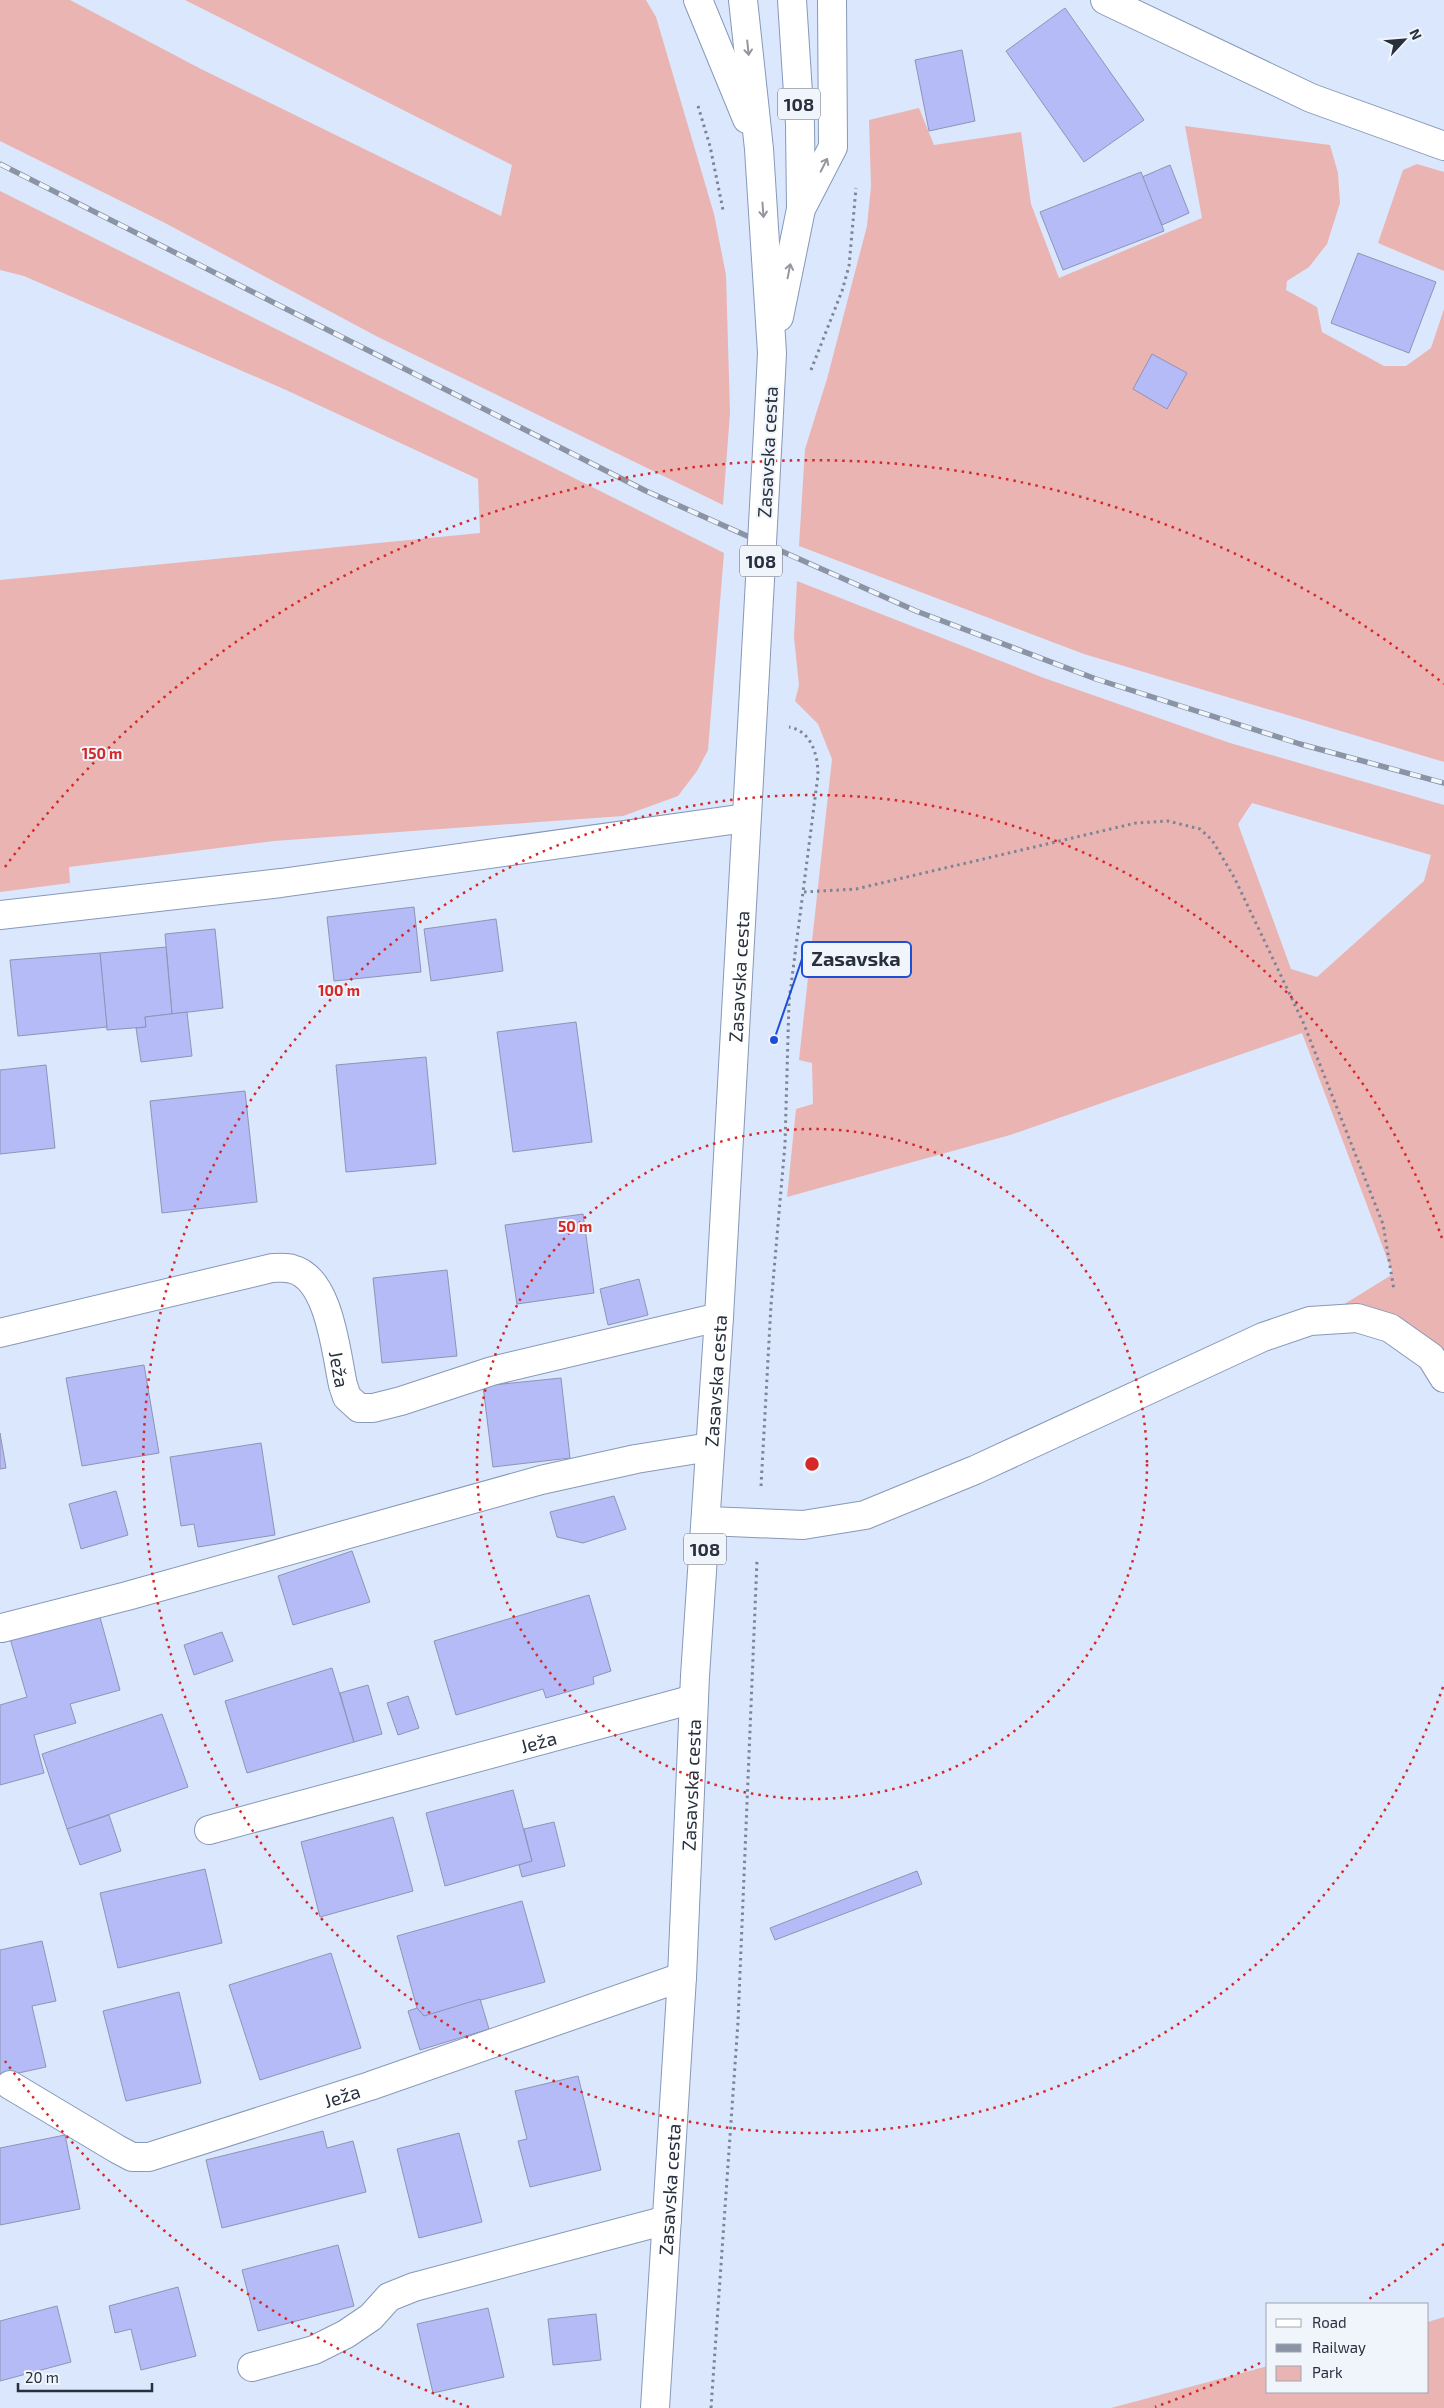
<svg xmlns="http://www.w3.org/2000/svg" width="1444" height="2408" viewBox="0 0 1444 2408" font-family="'Exo 2',sans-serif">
  <rect width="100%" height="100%" fill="#dbe7fc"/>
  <g fill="#eab4b2" fill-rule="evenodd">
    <path d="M0,0H70L201,69L501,216L512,165L185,0H646L656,17L714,214L726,275L730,413L723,505L378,337L165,223L0,141Z"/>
    <path d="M919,108L934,145L1021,132L1031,204L1059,278L1202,218L1185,126L1330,145L1338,173L1340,203L1327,244L1309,267L1287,281L1286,290L1317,307L1322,332L1384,366H1406L1431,348L1444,309V762L1084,654L799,546L805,449L827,379L867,226L871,186L869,120Z"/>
    <path d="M1417,164L1444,172V271L1378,243L1403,170Z"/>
    <path d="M0,191L724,553L708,750L697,771L678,796L623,816L274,841L69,867L70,883L0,892V580L480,533L478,479L286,390L24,276L0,270Z"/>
    <path d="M797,581L1044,678L1230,743L1444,805V1357L1338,1308L1393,1274L1302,1033L1010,1135L787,1197L796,1109L813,1104L812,1063L799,1060L832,759L818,724L795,701L799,685L794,637ZM1252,803L1431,855L1424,881L1317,977L1291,969L1238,824Z"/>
    <path d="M1444,2317V2408H1111L1268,2366V2392H1428V2322Z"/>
  </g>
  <g fill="#b5bbf6" stroke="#9093b6">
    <path d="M1065,8L1144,120L1084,162L1006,51Z"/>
    <path d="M962,50L975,121L929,131L915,60Z"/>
    <path d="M1170,165L1189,213L1162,225L1142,177Z"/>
    <path d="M1141,172L1164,231L1063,270L1040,212Z"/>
    <path d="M1358,253L1436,282L1409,353L1331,323Z"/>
    <path d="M1152,354L1187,373L1167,409L1133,389Z"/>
    <path d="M414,907L421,972L334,981L327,917Z"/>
    <path d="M496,919L503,971L431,981L424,929Z"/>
    <path d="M215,929L223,1008L172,1014L165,934Z"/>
    <path d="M166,947L172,1014L145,1017L146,1027L107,1030L100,953Z"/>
    <path d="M100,953L107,1027L18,1036L10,960Z"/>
    <path d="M187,1012L192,1056L141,1062L136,1028L146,1027L145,1017Z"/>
    <path d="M576,1022L592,1142L513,1152L497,1032Z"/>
    <path d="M426,1057L436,1164L346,1172L336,1065Z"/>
    <path d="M46,1065L55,1148L0,1154V1070Z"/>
    <path d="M245,1091L257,1202L162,1213L150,1101Z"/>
    <path d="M583,1214L594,1293L517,1304L505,1225Z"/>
    <path d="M447,1270L457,1356L382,1363L373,1278Z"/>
    <path d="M639,1279L648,1315L608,1325L600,1289Z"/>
    <path d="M144,1365L159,1453L82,1466L66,1378Z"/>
    <path d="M561,1378L570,1458L493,1467L483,1386Z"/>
    <path d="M0,1433L6,1468L0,1469Z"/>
    <path d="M261,1443L275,1535L198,1547L194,1524L181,1526L170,1457Z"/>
    <path d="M116,1491L128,1535L81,1549L69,1504Z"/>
    <path d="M614,1496L626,1529L583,1543L557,1537L550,1512Z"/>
    <path d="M352,1551L370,1602L293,1625L278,1576Z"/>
    <path d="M589,1595L611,1671L593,1677L594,1684L546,1698L543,1689L456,1715L434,1641Z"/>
    <path d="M98,1610L120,1690L70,1704L76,1723L34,1735L44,1773L0,1785V1705L27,1697L9,1635Z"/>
    <path d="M222,1632L233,1661L194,1675L184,1645Z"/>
    <path d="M332,1668L354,1742L247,1773L225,1701Z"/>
    <path d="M368,1685L382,1734L354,1742L340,1693Z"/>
    <path d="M408,1696L419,1728L398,1735L387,1703Z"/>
    <path d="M162,1714L188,1787L67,1829L42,1754Z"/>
    <path d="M513,1790L532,1861L445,1886L426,1813Z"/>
    <path d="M109,1815L121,1851L80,1865L67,1829Z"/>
    <path d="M393,1817L413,1891L320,1917L301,1842Z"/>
    <path d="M554,1822L565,1866L522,1877L519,1865L532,1861L524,1829Z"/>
    <path d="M205,1869L222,1943L118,1968L100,1893Z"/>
    <path d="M917,1871L922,1884L775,1940L770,1928Z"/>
    <path d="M522,1901L545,1982L424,2016L417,2008L397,1936Z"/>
    <path d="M42,1941L56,2001L32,2006L46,2067L0,2077V1950Z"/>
    <path d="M331,1953L361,2048L260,2080L229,1985Z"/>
    <path d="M179,1992L201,2083L126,2101L103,2011Z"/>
    <path d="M480,1999L489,2029L420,2050L408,2011L417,2008L424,2016Z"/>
    <path d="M578,2076L601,2170L530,2187L518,2141L527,2139L515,2091Z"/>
    <path d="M323,2131L327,2148L353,2141L366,2192L222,2228L206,2160Z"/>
    <path d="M459,2133L482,2222L419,2238L397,2149Z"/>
    <path d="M65,2135L80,2209L0,2225V2148Z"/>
    <path d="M338,2245L354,2306L258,2331L242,2270Z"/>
    <path d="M178,2287L196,2356L141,2370L131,2329L115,2333L109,2306Z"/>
    <path d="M57,2306L71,2362L0,2381V2321Z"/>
    <path d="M488,2308L504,2377L433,2393L417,2324Z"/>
    <path d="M596,2314L601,2360L553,2365L548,2319Z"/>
  </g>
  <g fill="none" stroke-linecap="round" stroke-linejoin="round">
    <g stroke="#8699b8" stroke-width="30">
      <g id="minor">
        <path d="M1105,0L1311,98L1444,146"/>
        <path d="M0,915L281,883L746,818"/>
        <path id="s1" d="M0,1333L272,1268C278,1268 286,1267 292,1269C330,1278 336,1354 343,1385L347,1397L359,1408H373L401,1401L492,1371L719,1317"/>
        <path d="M707,1521L803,1525L865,1515L975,1470L1263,1337L1310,1321L1357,1318L1390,1328L1431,1357L1444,1378"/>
        <path d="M2,1628L127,1596L541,1480L636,1459L710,1447"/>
        <path id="s2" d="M209,1830L694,1699"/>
        <path id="s3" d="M10,2085L117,2149L132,2157H149L370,2086L682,1977"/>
        <path d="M252,2367L314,2350L346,2334L371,2317L389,2297L414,2287L667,2220"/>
      </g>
    </g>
    <g stroke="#8699b8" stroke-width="30">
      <g id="primary">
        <path d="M698,0L747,119"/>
        <path d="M743,0L759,149L772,353L768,432"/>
        <path d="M803,205L833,147L832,0"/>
        <path d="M779,317L801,209L800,124L792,0"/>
        <path id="s4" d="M655,2408L682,1977L695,1676L719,1317L754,690"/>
      </g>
    </g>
    <g stroke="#7b8596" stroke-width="3" stroke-dasharray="2.5 4" stroke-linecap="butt">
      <path d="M698,106L710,146L723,210"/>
      <path d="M811,370L842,291L849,266L856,188"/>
      <path d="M804,892L856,889L1136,823L1168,821L1200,829L1212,840L1234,877L1303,1022L1383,1224L1394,1290"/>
      <path d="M761,1486L771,1305L785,1144L789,1001L818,775C818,756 812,731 789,727"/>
      <path d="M711,2408L738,2022L757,1560"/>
    </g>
    <use href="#minor" stroke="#fff" stroke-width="28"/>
    <use href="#primary" stroke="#fff" stroke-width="28"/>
    <g stroke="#8a94a5" stroke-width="5.5">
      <path id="rail" d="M0,164L646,491L916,611L1096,679L1300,744L1444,783"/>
    </g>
    <use href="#rail" stroke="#f0f4fb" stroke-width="4" stroke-dasharray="11" stroke-linecap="butt"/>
    <g stroke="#8699b8" stroke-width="30" stroke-linecap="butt">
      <path id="primary-bridge" d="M754,690L768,432"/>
    </g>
    <use href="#primary-bridge" stroke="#fff" stroke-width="28"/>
  </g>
  <defs><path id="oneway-shaft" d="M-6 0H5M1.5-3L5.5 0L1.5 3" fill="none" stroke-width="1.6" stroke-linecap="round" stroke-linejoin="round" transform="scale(1.25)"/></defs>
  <g stroke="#94989e">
    <use href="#oneway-shaft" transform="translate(748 48) rotate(84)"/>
    <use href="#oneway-shaft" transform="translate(824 165) rotate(-63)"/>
    <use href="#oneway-shaft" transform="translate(763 210) rotate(86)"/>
    <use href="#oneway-shaft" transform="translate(789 271) rotate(-79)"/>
  </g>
  <g fill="none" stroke="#d62828" stroke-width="2.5" stroke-dasharray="2.5 5">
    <circle cx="812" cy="1464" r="335"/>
    <path d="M1443 1687A669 669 0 1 1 1443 1241"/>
    <path d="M1444 2244A1004 1004 0 0 1 1366 2301M1260 2363A1004 1004 0 0 1 1155 2407M469 2407A1004 1004 0 0 1 5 2061M5 867A1004 1004 0 0 1 1444 684"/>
  </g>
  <g text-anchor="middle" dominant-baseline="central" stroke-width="4" stroke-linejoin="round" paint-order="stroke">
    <g fill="#f0f4fb" stroke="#646b76" stroke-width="1">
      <rect x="778" y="88.5" width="42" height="31" rx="4"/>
      <rect x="740" y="545.5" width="42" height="31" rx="4"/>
      <rect x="684" y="1533.5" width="42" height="31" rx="4"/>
    </g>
    <g font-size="18" font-weight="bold" fill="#28303d">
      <text x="799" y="104">108</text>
      <text x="761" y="561">108</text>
      <text x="705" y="1549">108</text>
    </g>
    <g font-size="19" fill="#28303d" stroke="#f0f4fb">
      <text transform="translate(767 452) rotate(-87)">Zasavska cesta</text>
      <text stroke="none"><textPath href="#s4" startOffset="1434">Zasavska cesta</textPath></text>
      <text stroke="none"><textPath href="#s1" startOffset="416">Ježa</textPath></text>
      <text stroke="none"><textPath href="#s4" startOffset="1029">Zasavska cesta</textPath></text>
      <text stroke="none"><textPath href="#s2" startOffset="341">Ježa</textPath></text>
      <text stroke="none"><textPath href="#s4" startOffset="624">Zasavska cesta</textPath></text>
      <text stroke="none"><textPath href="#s3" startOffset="361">Ježa</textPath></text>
      <text stroke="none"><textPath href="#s4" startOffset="219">Zasavska cesta</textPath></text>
    </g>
  </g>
  <circle cx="812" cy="1464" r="8" fill="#d62828" stroke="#f0f4fb" stroke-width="2.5"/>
  <g font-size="15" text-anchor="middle" font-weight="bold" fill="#d62828" stroke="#f0f4fb" stroke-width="4" stroke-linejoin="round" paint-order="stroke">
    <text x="102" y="759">150 m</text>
    <text x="339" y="996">100 m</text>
    <text x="575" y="1232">50 m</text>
  </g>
  <path fill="none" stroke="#1d4ed8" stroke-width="2" d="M774 1040L802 959"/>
  <circle fill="#1d4ed8" stroke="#f0f4fb" stroke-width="2" cx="774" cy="1040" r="5"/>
  <rect fill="#f0f4fb" stroke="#1d4ed8" stroke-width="2" x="802" y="942" width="109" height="35" rx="5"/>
  <g font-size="20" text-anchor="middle" font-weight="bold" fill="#28303d">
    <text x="856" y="966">Zasavska</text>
  </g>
  <rect x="1266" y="2303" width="162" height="90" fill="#f0f4fb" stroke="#a0a6af"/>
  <rect x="1276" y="2319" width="25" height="8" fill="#ffffff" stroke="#a0a6af"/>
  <text x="1312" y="2328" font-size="15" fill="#28303d">Road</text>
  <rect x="1276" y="2344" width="25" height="8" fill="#8a94a5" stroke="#a0a6af"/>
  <text x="1312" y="2353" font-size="15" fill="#28303d">Railway</text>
  <rect x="1276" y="2366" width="25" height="15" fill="#eab4b2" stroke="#a0a6af"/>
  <text x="1312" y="2378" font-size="15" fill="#28303d">Park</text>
  <g transform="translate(1404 40) rotate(64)" stroke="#f0f4fb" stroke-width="4" paint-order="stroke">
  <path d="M0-4L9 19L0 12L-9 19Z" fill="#28303d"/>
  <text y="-8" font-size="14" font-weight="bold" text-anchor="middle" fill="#28303d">N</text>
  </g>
  <path d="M18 2383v8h134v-8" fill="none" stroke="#28303d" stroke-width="2.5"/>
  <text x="25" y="2383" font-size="15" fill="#28303d" stroke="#f0f4fb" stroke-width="4" paint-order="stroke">20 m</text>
</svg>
